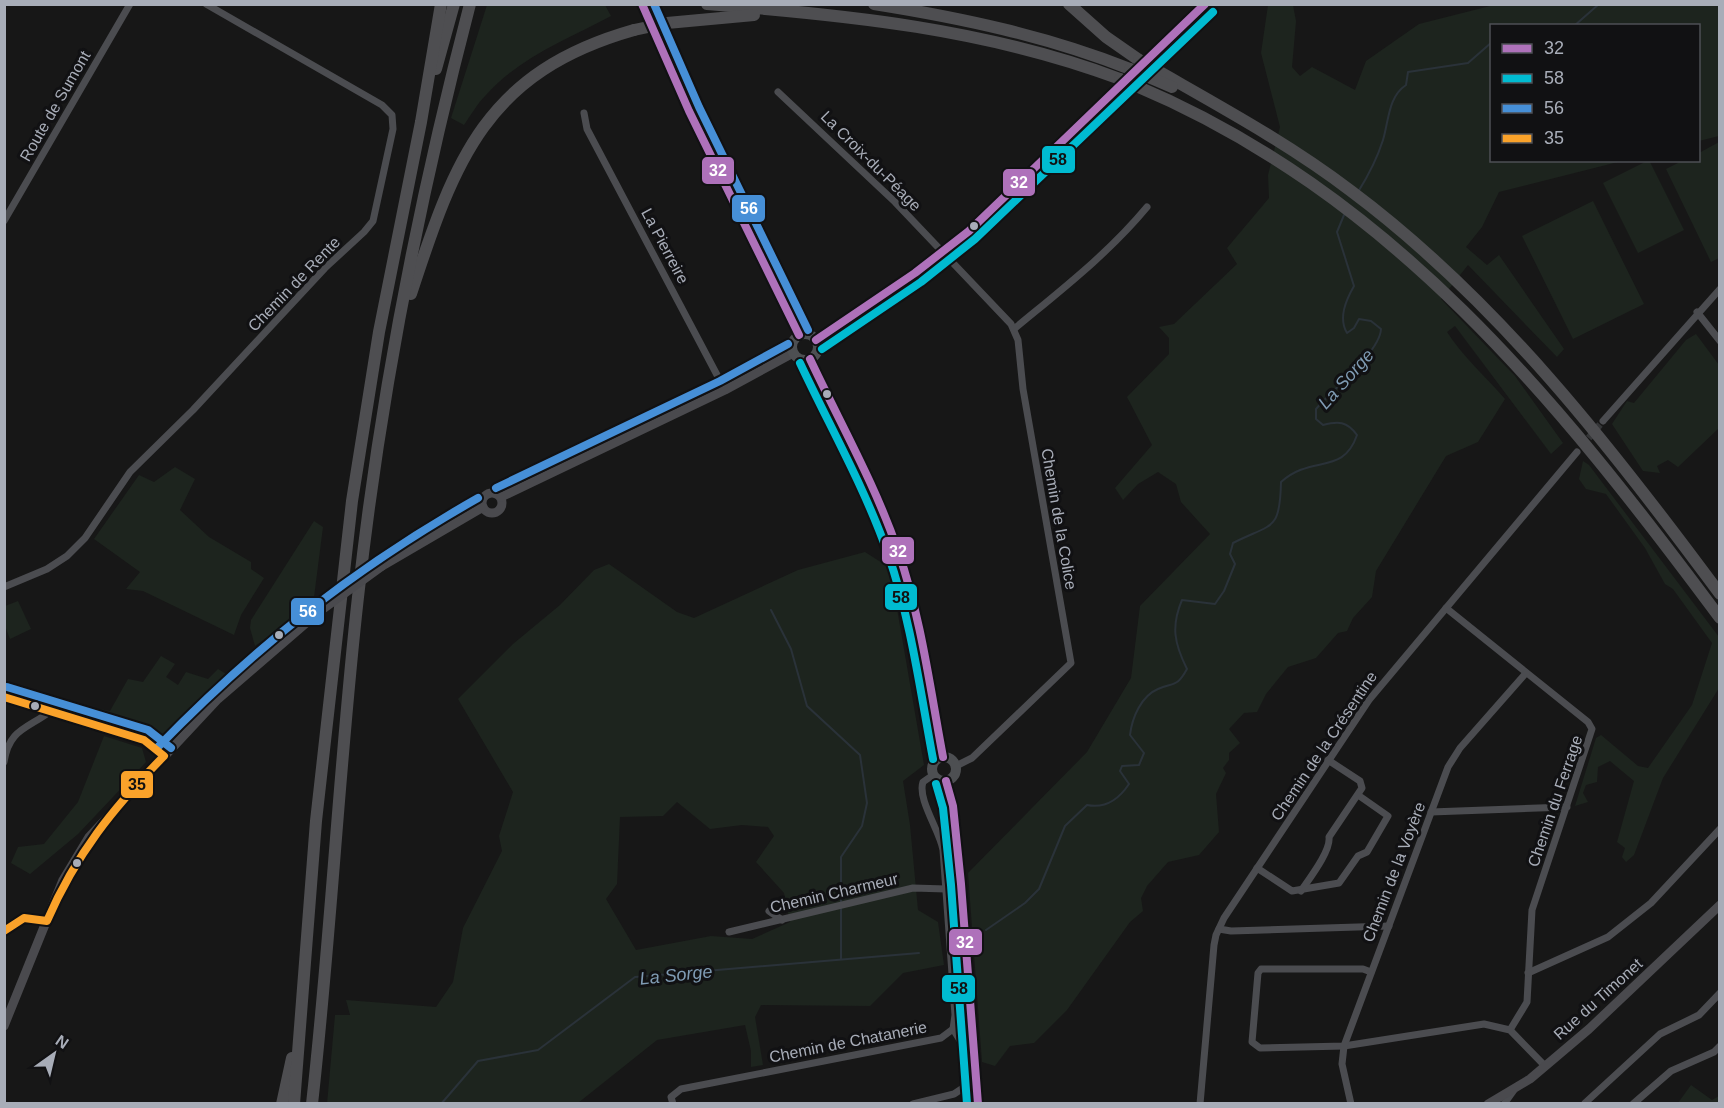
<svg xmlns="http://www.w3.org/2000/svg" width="1724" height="1108" viewBox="0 0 1724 1108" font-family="Helvetica,sans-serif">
  <rect width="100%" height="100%" fill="#171717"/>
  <g fill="#1d241e" fill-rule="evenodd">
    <path d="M487,5H605L611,16C568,39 520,57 486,95C477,104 471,115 464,125L451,118Z"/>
    <path d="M1268,5H1293L1296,21L1292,67L1300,76L1312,67L1355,90L1366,61L1419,24L1494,5H1719V136L1699,141L1698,26H1492V160L1622,161L1499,192L1482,227L1466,247L1487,265L1499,255L1564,349L1557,357L1468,265L1441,299L1515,376L1563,443L1551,454L1455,326L1447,332C1463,357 1485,376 1505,399L1478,442L1446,456L1376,571L1372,597L1353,618L1347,631L1338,633L1316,658L1288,667L1266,694L1257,712L1244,713L1229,729L1240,743L1229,753V760L1223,768L1226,773L1216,794L1219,832L1199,855L1168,862L1147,886L1141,898L1143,911L1130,922L1067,1010L1034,1043L1010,1046L995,1066L982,1062L968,873L1087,752L1131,678L1140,606L1210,534L1181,502L1176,484L1158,472L1138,484L1123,500L1115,488L1152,445L1127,397L1169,354V338L1159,327L1174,324L1237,264L1227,248L1269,198L1268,175L1280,127L1261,53Z"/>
    <path d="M1719,142V258L1711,262L1666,169L1682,161L1698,160L1699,153Z"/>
    <path d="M1649,160L1684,230L1638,253L1603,183Z"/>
    <path d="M1593,201L1644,304L1573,339L1522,236Z"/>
    <path d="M1696,334L1719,365V428L1678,467L1668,460L1657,466L1660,473L1643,471L1612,424L1627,401L1634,403L1686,340Z"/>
    <path d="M1583,461L1589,465L1719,637V688L1663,778L1634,855L1626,862L1622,857L1625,848L1617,842L1634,781L1610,761L1598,767L1597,782L1586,785L1583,793L1588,802L1575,806L1596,738L1601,735L1638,766L1648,768L1692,705L1712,643L1673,589L1665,584L1645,548L1606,494L1586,489L1579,479Z"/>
    <path d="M175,467L195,479L180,510L209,537L251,562V569L264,578L241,615L234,635L143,591L126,589L140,572L94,539L139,475L154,482Z"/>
    <path d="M314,521L323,527L313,605L255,646L250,628L251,620Z"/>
    <path d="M865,552L890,568L924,765L903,781L910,825L918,910L938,922L944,965L903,973L870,1006L761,1005L755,1017L763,1065L751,1067V1051L745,1025L657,1040L578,1103L327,1104L335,1015H350L346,1000L436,1007L453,982L463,928L502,851L499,836L513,792L458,699L513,644L560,605L594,570L609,564L677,612L694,618L798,570ZM677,802L710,829L742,825L768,827L774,836L756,862L784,893L790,922L752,939L711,936L636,950L606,899L617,884L620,817L663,816Z"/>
    <path d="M18,601L31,629L10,639L5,626V606Z"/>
    <path d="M161,656L175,664L166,677L178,685L186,672L208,679L218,669L226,674L167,735L93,717L83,706L110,711L128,679L143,682Z"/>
    <path d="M104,736L142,748L146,762L78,834L30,874L11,863L18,847L44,844L78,802Z"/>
    <path d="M1691,1085L1712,1100L1719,1096V1103H1678Z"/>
  </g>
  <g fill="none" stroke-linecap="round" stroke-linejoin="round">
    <g stroke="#2a3239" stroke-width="2">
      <path d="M1715,4H1719"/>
      <path d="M1574,26L1599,4"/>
      <path d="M1358,192C1368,176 1377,159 1383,140C1389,120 1388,97 1406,85L1408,72L1468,63L1492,42"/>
      <path d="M771,610L791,649L807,706L860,755L867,803L862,826L841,857V959"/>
      <path d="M986,930L1025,903L1039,889L1065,826L1087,805C1106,809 1119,799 1129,784L1120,771L1122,766L1139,765L1144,753L1130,735C1132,718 1141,696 1158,689C1175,682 1177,687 1187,669C1174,643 1171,626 1182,600L1215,604L1224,591L1235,564L1230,554L1233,543C1272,523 1280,532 1281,482C1312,454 1343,476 1357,435C1347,421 1338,421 1323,425L1316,419V409C1332,390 1380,352 1381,329L1371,321L1359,319L1354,328L1347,333C1338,318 1346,300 1354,286L1337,232L1344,215"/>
      <path d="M441,1104L478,1061L538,1050L635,977L919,953"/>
    </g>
    <path stroke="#343537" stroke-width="7" stroke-dasharray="7 3.5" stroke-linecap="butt" d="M1582,446L1603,421"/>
    <g stroke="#4b4c50" stroke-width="7">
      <path d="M778,92L895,202L1011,324L1018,340L1023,389L1071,663L972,758L956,766"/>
      <path d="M584,113L587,129L725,390"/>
      <path d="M4,221L130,4"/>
      <path d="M1697,312L1720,341"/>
      <path d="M1014,329C1061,290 1108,254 1147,207"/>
      <path d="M1603,421L1720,289"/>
      <path d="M4,587L47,569L67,556L85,538L130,472L193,410L325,268L364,232L373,221L393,129L392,115L382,105L206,4"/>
      <path d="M1446,608L1588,722L1592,729L1532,910L1527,1002L1510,1030"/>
      <path d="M4,762C9,729 27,729 51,711"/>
      <path d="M1431,812L1567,807"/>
      <path d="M1257,868L1292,891L1339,883L1358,856L1367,852L1388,816L1358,795"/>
      <path d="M1301,891C1309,879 1331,851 1329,837L1362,788L1360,781L1328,760"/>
      <path d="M769,911L782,920"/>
      <path d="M1219,929L1231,931L1389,926"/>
      <path d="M4,931C17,917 29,915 47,921"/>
      <path d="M729,932L913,888L946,889"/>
      <path d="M1371,972L1363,969H1261L1258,973L1252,1042L1260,1048L1344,1046L1484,1024L1510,1030L1545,1066"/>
      <path d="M1528,973L1608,937L1651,903L1720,829"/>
      <path d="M953,1029L961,1042L969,1104"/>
      <path d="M1585,1103L1660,1034L1699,1015L1720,993"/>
      <path d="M673,1104L671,1097L681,1089L941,1038L953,1029L955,1015L943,850C940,831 917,799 923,782L933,775"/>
      <path d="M913,1104L954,1094L966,1086"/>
      <path d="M1200,1104L1214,945L1216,935L1224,918L1369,700L1577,452"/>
      <path d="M1351,1104L1342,1064L1344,1046L1448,767L1460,748L1526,673"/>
      <path d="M1504,1104L1514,1090"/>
      <path d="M1633,1104L1671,1071L1714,1052L1720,1046"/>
    </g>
    <g stroke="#4a4a4e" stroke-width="9">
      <path d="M1141,68L1206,4"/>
      <path d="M816,340L915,273L969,231L1129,80"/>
      <circle cx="492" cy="503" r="10"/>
      <path d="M501,497L725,390L793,353"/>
      <path d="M382,566L483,507"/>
      <path d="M4,697L144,740L164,756"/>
      <path d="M4,1026L63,880L89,837L218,699L320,611"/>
      <path d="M1488,1104L1530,1079L1589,1029L1720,905"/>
    </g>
    <g stroke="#4d4f52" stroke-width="10">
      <path d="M642,4L689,111L799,335"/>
      <circle cx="805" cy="347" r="13"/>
      <path d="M810,359C839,423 875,484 898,551C921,617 930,688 943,757"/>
      <circle cx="944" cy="769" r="12"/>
      <path d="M946,781L953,806L961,884L978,1104"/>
    </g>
    <g stroke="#4e4e51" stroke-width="12">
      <path d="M707,4C848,15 987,29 1120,79"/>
      <path d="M874,4C962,18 1047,36 1130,69"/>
      <path d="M1069,4L1106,37L1139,60"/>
      <path d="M667,23L754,15"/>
      <path d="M1151,67C1219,106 1288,143 1351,191C1497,300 1612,448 1720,594"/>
      <path d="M436,69L454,4"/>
      <path d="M1144,75L1172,87"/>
      <path d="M1134,85C1391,193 1558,400 1720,618"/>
      <path d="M411,294C455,159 486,72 634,30"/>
      <path d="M282,1104L292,1058"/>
      <path d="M294,1104L316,821L352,501L379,332L421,122L441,4"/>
      <path d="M312,1104C331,935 339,766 358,597C380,397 419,199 470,4"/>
    </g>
    <path stroke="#4a4a4e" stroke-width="9" d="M320,611L382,566"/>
    <g stroke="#4e4e51" stroke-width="12">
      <path d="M634,30L667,23"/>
      <path d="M1139,60L1151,67"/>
      <path d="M1130,69L1144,75"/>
      <path d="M1120,79L1134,85"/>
    </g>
    <g stroke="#111113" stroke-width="12">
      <g id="bus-1">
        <path d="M642,4L689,111L799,335"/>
        <path d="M816,340L915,273L969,231L1205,4"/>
        <path d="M810,359C840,423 875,484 898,551C921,617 930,688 943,757"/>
        <path d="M946,781L953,806L961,884L978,1104"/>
      </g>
    </g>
    <g stroke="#111113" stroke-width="12">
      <g id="bus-2">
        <path d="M822,349L921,282L975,239L1213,12"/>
        <path d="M800,363C830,427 865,488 888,554C911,620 920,690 933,759"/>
        <path d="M936,784L943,808L951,885L967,1104"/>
      </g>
    </g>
    <g stroke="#111113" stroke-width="12">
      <g id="bus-3">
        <path d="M654,4L699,107L808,330"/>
        <path d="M496,488L720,381L788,344"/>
        <path d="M7,687L148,730L171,748"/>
        <path d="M156,749C256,646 353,569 478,498"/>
      </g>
    </g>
    <g stroke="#111113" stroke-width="12">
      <path id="bus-4" d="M4,697L144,740L164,756C113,808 76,854 47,921L24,918L4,931"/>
    </g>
    <use href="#bus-1" stroke="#ae71ba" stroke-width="8"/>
    <use href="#bus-2" stroke="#00bbd1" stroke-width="8"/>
    <use href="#bus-3" stroke="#468fd7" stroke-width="8"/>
    <use href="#bus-4" stroke="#faa22a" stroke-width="8"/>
  </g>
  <g fill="#a8adb8" stroke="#111113" stroke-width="2">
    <circle cx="974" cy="226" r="5"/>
    <circle cx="827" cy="394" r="5"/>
    <circle cx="279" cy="635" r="5"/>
    <circle cx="35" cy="706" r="5"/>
    <circle cx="77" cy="863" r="5"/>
  </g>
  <g text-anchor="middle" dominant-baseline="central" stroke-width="6" stroke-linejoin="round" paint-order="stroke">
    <g font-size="16" fill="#a8adb8" stroke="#111113">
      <text transform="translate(55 106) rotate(-60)">Route de Sumont</text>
      <text transform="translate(871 161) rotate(45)">La Croix-du-Péage</text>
      <text transform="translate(665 246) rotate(62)">La Pierreire</text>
      <text transform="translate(294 284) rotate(-46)">Chemin de Rente</text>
      <text transform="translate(1059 519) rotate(80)">Chemin de la Colice</text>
      <text transform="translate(1324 746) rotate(-56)">Chemin de la Crésentine</text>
      <text transform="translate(1555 801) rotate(-71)">Chemin du Ferrage</text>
      <text transform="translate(1394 872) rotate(-69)">Chemin de la Voyère</text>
      <text transform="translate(834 893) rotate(-13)">Chemin Charmeur</text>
      <text transform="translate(1598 999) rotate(-42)">Rue du Timonet</text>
      <text transform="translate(848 1042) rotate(-11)">Chemin de Chatanerie</text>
    </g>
    <g font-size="18" font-style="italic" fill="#7f9bb3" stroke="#111113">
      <text transform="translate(1346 379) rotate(-48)">La Sorge</text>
      <text transform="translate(676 975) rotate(-6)">La Sorge</text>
    </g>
  </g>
  <g stroke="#111113" stroke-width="2">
    <rect x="1041" y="145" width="35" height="29" rx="6" fill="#00bbd1"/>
    <rect x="701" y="156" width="34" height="29" rx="6" fill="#ae71ba"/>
    <rect x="1002" y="168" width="34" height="29" rx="6" fill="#ae71ba"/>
    <rect x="731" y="194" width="35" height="29" rx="6" fill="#468fd7"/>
    <rect x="881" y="536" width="34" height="29" rx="6" fill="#ae71ba"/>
    <rect x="884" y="583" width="34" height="28" rx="6" fill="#00bbd1"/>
    <rect x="290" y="597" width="35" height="29" rx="6" fill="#468fd7"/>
    <rect x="120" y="770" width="34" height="29" rx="6" fill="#faa22a"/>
    <rect x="948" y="928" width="35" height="28" rx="6" fill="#ae71ba"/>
    <rect x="941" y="974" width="35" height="29" rx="6" fill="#00bbd1"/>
  </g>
  <g font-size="16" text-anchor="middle" font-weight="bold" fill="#fff">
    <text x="718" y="176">32</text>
    <text x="1019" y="188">32</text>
    <text x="749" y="214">56</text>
    <text x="898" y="557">32</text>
    <text x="308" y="617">56</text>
    <text x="965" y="948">32</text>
  </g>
  <g font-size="16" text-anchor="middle" font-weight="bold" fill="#111">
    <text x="1058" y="165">58</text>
    <text x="901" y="603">58</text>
    <text x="137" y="790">35</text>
    <text x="959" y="994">58</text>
  </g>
  <rect width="1724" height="1108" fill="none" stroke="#a8adb8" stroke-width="12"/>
  <rect x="1490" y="24" width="210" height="138" fill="#111113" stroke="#4d4f55" stroke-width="1.5"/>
  <rect x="1502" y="44" width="30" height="9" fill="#ae71ba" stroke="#4d4f55" stroke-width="1.5"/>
  <text x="1544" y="54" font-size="18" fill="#a8adb8">32</text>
  <rect x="1502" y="74" width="30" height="9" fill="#00bbd1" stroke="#4d4f55" stroke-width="1.5"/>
  <text x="1544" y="84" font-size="18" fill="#a8adb8">58</text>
  <rect x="1502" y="104" width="30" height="9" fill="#468fd7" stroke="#4d4f55" stroke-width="1.5"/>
  <text x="1544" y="114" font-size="18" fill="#a8adb8">56</text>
  <rect x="1502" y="134" width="30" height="9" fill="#faa22a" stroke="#4d4f55" stroke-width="1.5"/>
  <text x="1544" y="144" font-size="18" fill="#a8adb8">35</text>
  <g transform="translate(54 1054) rotate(34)" stroke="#111113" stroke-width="4.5" paint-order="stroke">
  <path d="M0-4.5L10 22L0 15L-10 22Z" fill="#a8adb8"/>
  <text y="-9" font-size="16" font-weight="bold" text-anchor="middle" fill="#a8adb8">N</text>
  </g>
</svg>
